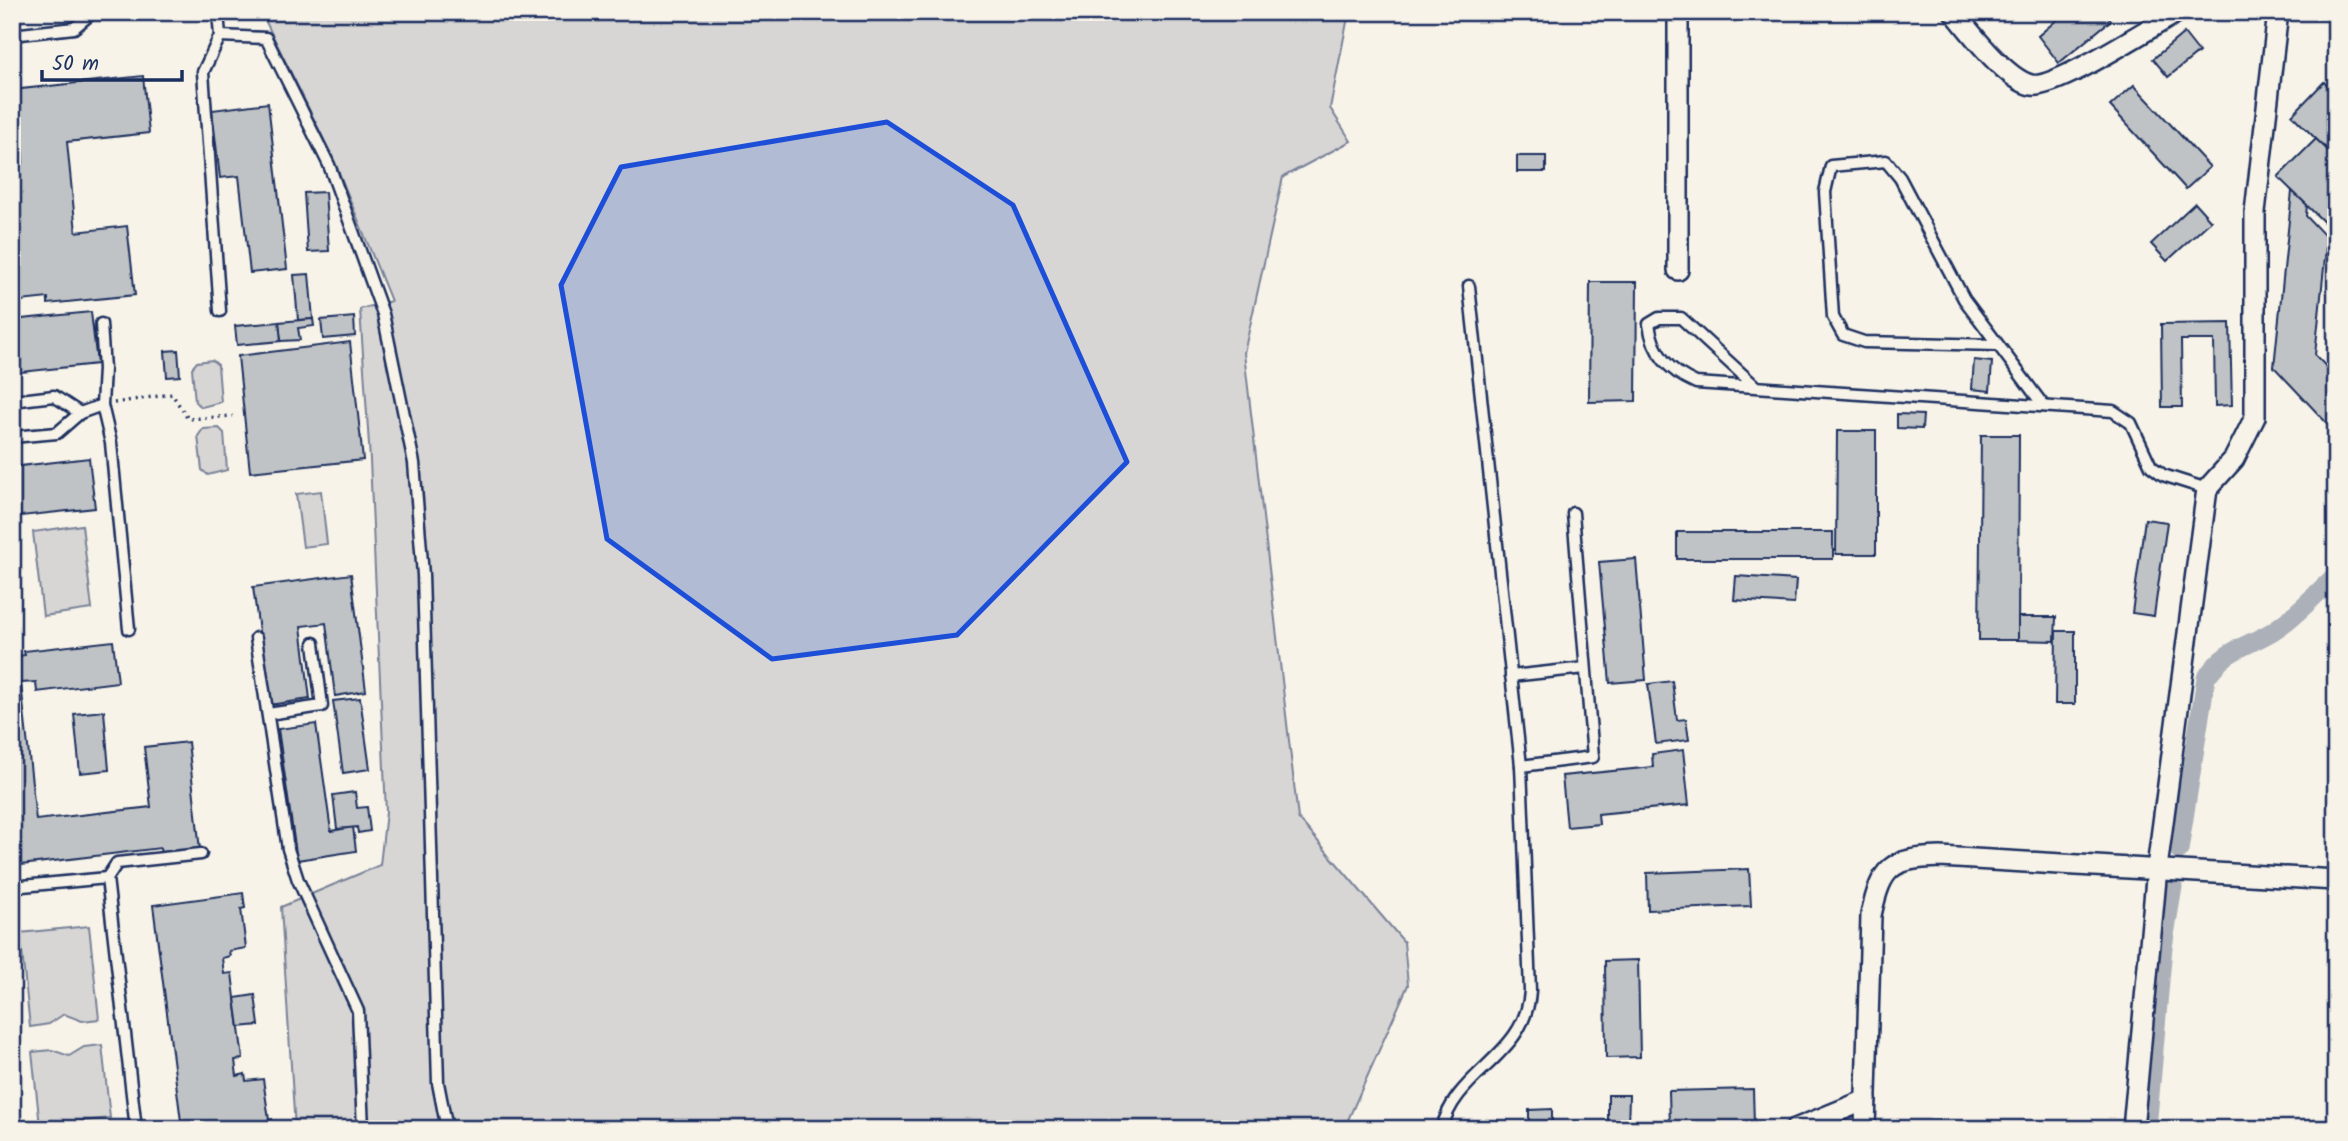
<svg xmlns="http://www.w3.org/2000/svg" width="2348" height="1141" viewBox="0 0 2348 1141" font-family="Kalam,sans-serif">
  <rect width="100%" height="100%" fill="#f7f3e8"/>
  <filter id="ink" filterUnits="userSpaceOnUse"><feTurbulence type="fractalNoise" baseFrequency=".0143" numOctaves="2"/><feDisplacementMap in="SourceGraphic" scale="14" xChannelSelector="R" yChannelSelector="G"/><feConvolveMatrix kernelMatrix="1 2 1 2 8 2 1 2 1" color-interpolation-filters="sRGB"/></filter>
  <g filter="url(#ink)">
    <g fill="#d7d6d4" stroke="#798299" stroke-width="2">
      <path d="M261,12H1349L1330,108L1351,141L1283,177L1244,353L1298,818L1404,942L1408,985L1344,1129H295L281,907L380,865L386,812L370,460L360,309L391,301L333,158Z"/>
      <path d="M212,360L218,365L221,402L202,407L195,402L192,368L197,362Z"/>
      <path d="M219,428L224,433L227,470L208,475L202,470L198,436L203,429Z"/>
      <path d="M321,491L327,544L303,547L296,494Z"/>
      <path d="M82,525L92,609L43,616L33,532Z"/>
      <path d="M89,926L99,1019L82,1021L64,1014L49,1024L30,1027L20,933Z"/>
      <path d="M102,1045L110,1118L40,1126L32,1052L52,1050L69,1056L84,1047Z"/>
    </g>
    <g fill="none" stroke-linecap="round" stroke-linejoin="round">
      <g stroke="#acb0b9" stroke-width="19">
        <path d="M2179,850L2206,678C2226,648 2245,648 2273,631C2295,617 2317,593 2336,575"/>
        <path d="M2147,1129L2163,947L2173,887"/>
      </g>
    </g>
    <g fill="#c0c3c5" stroke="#1b2f5e" stroke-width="2">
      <path d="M2066,12H2105L2111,20L2059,63L2038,36Z"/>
      <path d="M2184,33L2199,52L2168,77L2153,59Z"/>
      <path d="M143,76L149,133L67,142L76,232L127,226L135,295L48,304V298L12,302V164L23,163L22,147L12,148V90Z"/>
      <path d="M2324,82L2336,94V138L2325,148L2292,115Z"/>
      <path d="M2134,85L2210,167L2186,189L2110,106Z"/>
      <path d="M268,103L287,269L250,273L239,176L220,178L212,110Z"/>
      <path d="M2316,139L2336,158V234L2278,177Z"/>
      <rect x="1517" y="156" width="29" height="16"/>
      <path d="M2292,191L2307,205L2306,216L2327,238L2315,355L2336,377V433L2274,367Z"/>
      <path d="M325,192L329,251L308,252L304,193Z"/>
      <path d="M2195,203L2211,221L2167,261L2151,244Z"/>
      <path d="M309,274L313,319L298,320L294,275Z"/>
      <path d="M1590,282H1637L1636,401L1589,402Z"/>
      <path d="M91,312L97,364L12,373V320Z"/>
      <path d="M354,317L355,336L323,339L321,320Z"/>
      <path d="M313,319L314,326L298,328L300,340L281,341L279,322Z"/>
      <path d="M279,322L281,341L237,345L235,326Z"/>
      <path d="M2230,323L2232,405L2215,406L2214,340H2181L2182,407H2162L2161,324Z"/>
      <path d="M350,342L363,460L250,472L238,356Z"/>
      <path d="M178,350L180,376L167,377L165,351Z"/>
      <path d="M1974,360L1992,362L1990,391L1972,389Z"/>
      <path d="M1897,414L1923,415L1922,429L1897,428Z"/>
      <path d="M1837,431H1876V554H1836Z"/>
      <path d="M1981,435H2019L2018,640H1979Z"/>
      <path d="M89,458L95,508L12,517V467Z"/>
      <path d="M2145,519L2167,522L2154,616L2132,613Z"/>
      <rect x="1677" y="532" width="156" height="27"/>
      <path d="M1636,559L1646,680L1610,683L1599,562Z"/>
      <path d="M351,574L366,691L335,696L326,623L301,626L310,699L269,705L253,587Z"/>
      <path d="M1736,576L1796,580L1794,604L1734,600Z"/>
      <path d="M2018,617H2056L2055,641L2018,640Z"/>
      <path d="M2056,631H2075V704H2055Z"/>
      <path d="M113,641L118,682L37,692L36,682L21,683L36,820L151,807L144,747L188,742L200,850L161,855L160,848L12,866V657L25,655L24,651Z"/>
      <path d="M1672,681L1677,720L1686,719L1689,740L1656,744L1648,684Z"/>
      <path d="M360,698L370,769L343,773L333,701Z"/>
      <path d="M104,711L109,770L80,773L74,714Z"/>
      <path d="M316,724L331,831L353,827L356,851L297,860L278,729Z"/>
      <path d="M1683,750L1689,805L1598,814L1599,824L1567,827L1562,776L1653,767L1652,754Z"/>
      <path d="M355,792L357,808L367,807L370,831L358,833L357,827L337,829L333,795Z"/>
      <path d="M1749,869L1751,906L1648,910L1647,873Z"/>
      <path d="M243,893L245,908L241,909L246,948L229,951L230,956L222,958L224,974L232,973L235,998L243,1059L235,1060L237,1076L245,1074L246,1081L263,1079L269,1120L272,1119L273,1129H182L153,905Z"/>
      <path d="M1638,960L1640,1057L1606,1058L1605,961Z"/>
      <path d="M255,995L259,1025L239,1027L235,998Z"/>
      <path d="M1753,1089L1754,1125L1670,1127L1669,1091Z"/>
      <path d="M1608,1095H1629L1628,1129H1608Z"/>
      <path d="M1552,1109V1129H1529V1110Z"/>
    </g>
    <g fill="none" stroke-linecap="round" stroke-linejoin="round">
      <g stroke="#1b2f5e" stroke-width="15">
        <g id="lane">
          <path d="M218,12L220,36L203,72L220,311"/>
          <path d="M12,35L74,28L93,12"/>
          <path d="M220,36L266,38L329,165L383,314L414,463L423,575L438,1083L447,1129"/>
          <path d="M101,324L104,369L102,405L111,443L129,629"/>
          <path d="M1998,345L1864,342L1843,335L1833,317L1825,192L1831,166L1886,161L1900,178L1964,299L2043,405"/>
          <path d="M1755,386L1681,318H1659L1649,324C1653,354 1669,371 1696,383L2113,411L2131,423L2151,466L2163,475L2207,489"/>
          <path d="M12,401L54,396L80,413L57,433L12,437"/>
          <path d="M80,413L102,405"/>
          <path d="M256,638L288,849L298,880L358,1011L363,1129"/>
          <path d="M1511,676L1585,668"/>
          <path d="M268,714L322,706L314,643"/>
          <path d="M1521,766L1593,757L1573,513"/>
          <path d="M12,887L107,878"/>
          <path d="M136,1129L107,878L117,863L201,854"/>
          <path d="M1442,1129C1455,1071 1526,1057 1530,991L1521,766L1469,286"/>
        </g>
      </g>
      <g stroke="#1b2f5e" stroke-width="24">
        <g id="street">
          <path d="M1678,12V270"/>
          <path d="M1954,12C1970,32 2006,79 2031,85C2055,90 2150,27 2178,12"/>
          <path d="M1795,1129L1866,1100"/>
          <path d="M1865,1129L1871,915C1882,866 1890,859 1940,857L2336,880"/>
          <path d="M2133,1129L2157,868L2207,489L2234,459L2255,417V212L2278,12"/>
        </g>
      </g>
      <path stroke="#1b2f5e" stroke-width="3.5" stroke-dasharray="2 5" stroke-linecap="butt" d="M114,403L172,394L188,419L233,416"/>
      <use href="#lane" stroke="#f7f3e8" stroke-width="10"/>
      <use href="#street" stroke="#f7f3e8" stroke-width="19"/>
    </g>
  </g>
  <path fill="#1d4ed8" fill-opacity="0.2" stroke="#1d4ed8" stroke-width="5" stroke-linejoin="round" d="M887,122L1013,205L1127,462L957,635L772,659L607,539L561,285L621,167Z"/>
  <rect width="2348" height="1141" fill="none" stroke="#f7f3e8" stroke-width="42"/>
  <rect x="21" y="21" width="2306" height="1099" fill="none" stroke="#1b2f5e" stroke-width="2.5" filter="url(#ink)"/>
  <path d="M42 70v10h140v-10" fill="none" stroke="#1b2f5e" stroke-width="3.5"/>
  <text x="52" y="70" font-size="21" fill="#1b2f5e" stroke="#f7f3e8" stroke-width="5" paint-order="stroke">50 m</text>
</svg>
